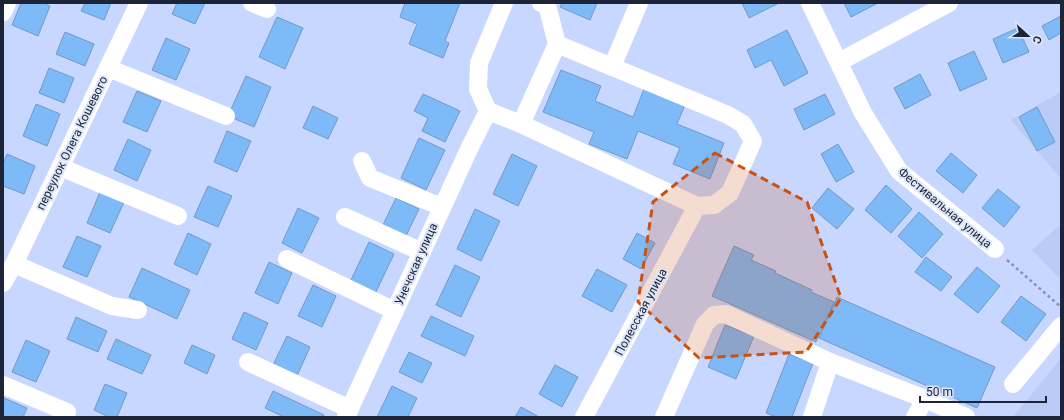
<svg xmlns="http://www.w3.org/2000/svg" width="1064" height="420" viewBox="0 0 1064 420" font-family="Roboto,sans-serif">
  <rect width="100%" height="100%" fill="#c8d7ff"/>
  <g fill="#bbcbf8">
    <path d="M1061,92V179L1011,120Z"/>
    <path d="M1061,224V280L1032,250Z"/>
    <path d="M1061,358V417H1013Z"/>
  </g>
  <g fill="#7dbaf7" stroke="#749ac1">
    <path d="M21,3H44L50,6L38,36L12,25Z"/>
    <path d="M85,3H111L104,20L81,11Z"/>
    <path d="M177,3H205L195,24L172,14Z"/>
    <path d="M405,3H460L445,41L449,43L443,58L409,44L417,24L400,17Z"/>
    <path d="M562,3H597L590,20L560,7Z"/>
    <path d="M742,3H779L749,18Z"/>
    <path d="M844,3H878L851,17Z"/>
    <path d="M1061,16V33L1049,40L1042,26Z"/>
    <path d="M277,17L303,28L285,69L259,57Z"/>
    <path d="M1018,28L1029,52L1003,63L993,39Z"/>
    <path d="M787,30L808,73L784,86L771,60L755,68L747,50Z"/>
    <path d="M65,32L94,44L85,66L56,54Z"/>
    <path d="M166,38L190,49L176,80L152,70Z"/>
    <path d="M974,51L987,79L960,91L948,63Z"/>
    <path d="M49,68L74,78L64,103L39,93Z"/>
    <path d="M561,70L601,86L595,101L633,117L644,89L685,105L677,124L724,143L710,179L673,164L680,148L638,131L627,159L589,144L594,132L543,112Z"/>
    <path d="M920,74L931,95L905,109L894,88Z"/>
    <path d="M246,76L271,87L254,127L228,116Z"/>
    <path d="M137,91L161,101L147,132L123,122Z"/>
    <path d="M423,94L460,111L445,142L422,131L428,118L414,111Z"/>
    <path d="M825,94L835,114L804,130L794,109Z"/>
    <path d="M36,104L60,114L47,146L23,136Z"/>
    <path d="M313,106L338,118L328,139L303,128Z"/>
    <path d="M1037,107L1055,142L1037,151L1019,117Z"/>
    <path d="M227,131L251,141L237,172L214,162Z"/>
    <path d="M419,138L445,150L426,190L401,178Z"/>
    <path d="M128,139L151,150L137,181L114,170Z"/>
    <path d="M838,144L854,172L836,182L821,154Z"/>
    <path d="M951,153L977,175L963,193L936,171Z"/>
    <path d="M7,154L35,166L24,194L3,186V164Z"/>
    <path d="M512,154L537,166L518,206L493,194Z"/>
    <path d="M886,185L912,209L891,233L865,210Z"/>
    <path d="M208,186L232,196L218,227L194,217Z"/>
    <path d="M828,188L854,209L837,229L812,208Z"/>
    <path d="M998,189L1020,207L1004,227L982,208Z"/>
    <path d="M100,192L124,202L110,233L87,223Z"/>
    <path d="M396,198L419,209L404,240L381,229Z"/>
    <path d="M298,208L319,218L302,253L282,243Z"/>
    <path d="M475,209L500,221L481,261L457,249Z"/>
    <path d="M919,212L943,234L922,258L898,236Z"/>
    <path d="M188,233L211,244L197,275L174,264Z"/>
    <path d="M637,233L655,243L641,269L623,259Z"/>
    <path d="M77,236L101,246L87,277L63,267Z"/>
    <path d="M369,242L394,254L375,294L350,282Z"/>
    <path d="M734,246L754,255L751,260L776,271L775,273L812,290L811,292L834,302L816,342L712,296Z"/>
    <path d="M926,257L952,277L941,291L915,272Z"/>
    <path d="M269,262L292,273L278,304L255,293Z"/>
    <path d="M455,265L480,277L461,317L436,305Z"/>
    <path d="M977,267L1000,286L978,313L954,294Z"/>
    <path d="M142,268L190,290L177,319L129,297Z"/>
    <path d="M597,269L627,285L612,312L582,296Z"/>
    <path d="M313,285L336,296L322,327L298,316Z"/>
    <path d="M1021,296L1046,314L1026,341L1001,322Z"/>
    <path d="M837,297L995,367L977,408L819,338Z"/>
    <path d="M244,312L268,323L256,350L232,339Z"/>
    <path d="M431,316L474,336L465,356L421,336Z"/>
    <path d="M76,317L107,331L98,352L67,339Z"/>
    <path d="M725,325L754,336L736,379L708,367Z"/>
    <path d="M287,336L310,347L296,378L272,367Z"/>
    <path d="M116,339L151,355L142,374L107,359Z"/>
    <path d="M26,340L50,351L36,382L12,372Z"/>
    <path d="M192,345L215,355L207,374L184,363Z"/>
    <path d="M409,352L432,363L422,383L399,372Z"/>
    <path d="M789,354L813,363L792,417H776L766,413Z"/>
    <path d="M555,365L578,377L562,407L539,394Z"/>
    <path d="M105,384L127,393L117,417H109L94,410Z"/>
    <path d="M392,386L417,398L408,417H377Z"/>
    <path d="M273,391L324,415L323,417H284L265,408Z"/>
    <path d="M4,398L27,408L23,417H3Z"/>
    <path d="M521,407L539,417H515Z"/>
  </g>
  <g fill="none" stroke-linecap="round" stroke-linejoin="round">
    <path stroke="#8793b3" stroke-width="2.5" stroke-dasharray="3 3" stroke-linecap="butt" d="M1007,260L1061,307"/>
    <g stroke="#fff" stroke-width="18">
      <path d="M252,3L267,9"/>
      <path d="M504,3L479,63L478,89L488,111L521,124"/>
      <path d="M541,3L547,5L557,44L521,124L697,206L714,205L730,193L753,141L743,124L728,115L557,44"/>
      <path d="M810,3L863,113L899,171L995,249"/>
      <path d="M3,12L7,3"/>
      <path d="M839,62L949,3"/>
      <path d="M612,67L639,3"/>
      <path d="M108,68L226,116"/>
      <path d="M362,161L370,178L442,207"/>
      <path d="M60,167L178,216"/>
      <path d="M345,217L422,252"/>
      <path d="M287,259L395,311"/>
      <path d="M14,264L112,306L138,310"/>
      <path d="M3,283L14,264L139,3"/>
      <path d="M248,362L350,409"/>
      <path d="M1013,384L1061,326"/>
      <path d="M3,385L67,412"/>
      <path d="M346,417L470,147L488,111"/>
      <path d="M584,417L697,206"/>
      <path d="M664,417L705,324L714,315L726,314L830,362L925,399L966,417"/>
      <path d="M812,417L830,362"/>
      <path d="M915,417L925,399"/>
    </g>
  </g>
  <path fill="#ca5112" fill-opacity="0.2" stroke="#ca5112" stroke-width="3" stroke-dasharray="8 5" stroke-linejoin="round" d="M715,153L807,202L841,298L806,352L699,358L638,302L653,202Z"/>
  <g text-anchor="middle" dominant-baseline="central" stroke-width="4" stroke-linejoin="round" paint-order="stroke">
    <g font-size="12" fill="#1e2437" stroke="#dde5f9">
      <text transform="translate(72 143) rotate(-64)">переулок Олега Кошевого</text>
      <text transform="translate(945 208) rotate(40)">Фестивальная улица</text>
      <text transform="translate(416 264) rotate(-66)">Унечская улица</text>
      <text transform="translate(641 312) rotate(-62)">Полесская улица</text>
    </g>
  </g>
  <rect width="1064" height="420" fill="none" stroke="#1e2437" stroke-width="8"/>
  <g transform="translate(1028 36) rotate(112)" stroke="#dde5f9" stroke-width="3" paint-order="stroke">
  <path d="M0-3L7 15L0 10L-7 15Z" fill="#1e2437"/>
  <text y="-6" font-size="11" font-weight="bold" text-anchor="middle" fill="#1e2437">С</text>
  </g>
  <path d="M920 396v6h126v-6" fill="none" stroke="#1e2437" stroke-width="2"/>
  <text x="926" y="396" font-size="12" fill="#1e2437" stroke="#dde5f9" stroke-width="3" paint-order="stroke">50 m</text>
</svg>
